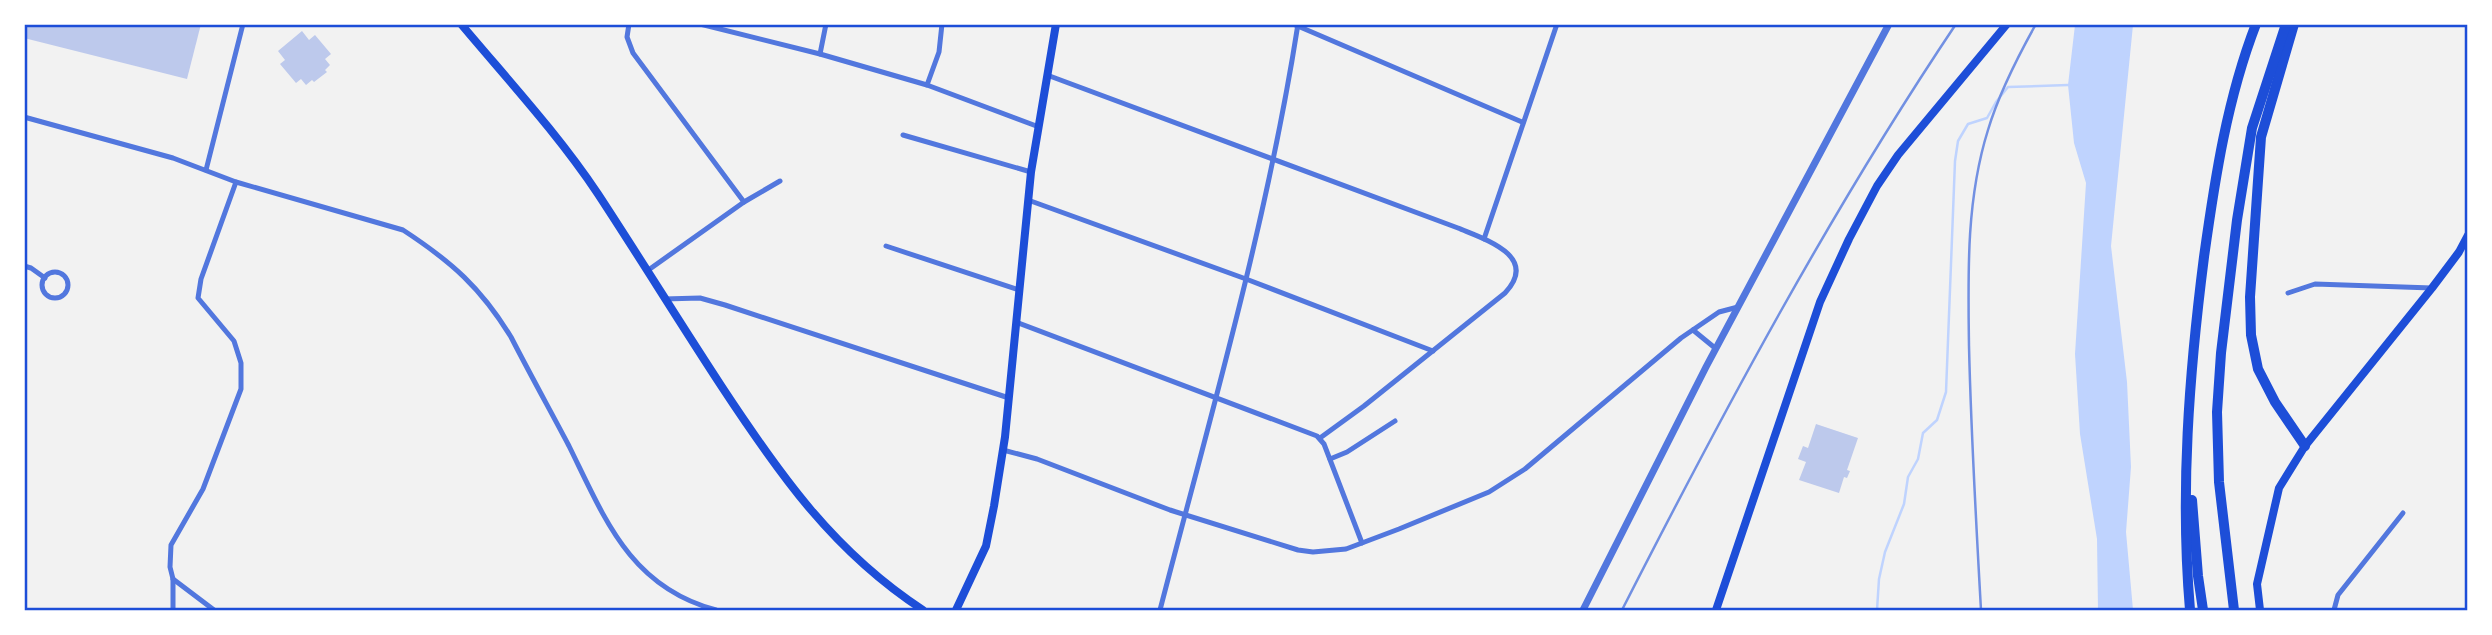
<svg xmlns="http://www.w3.org/2000/svg" width="2492" height="635" viewBox="0 0 2492 635" font-family="Lato,sans-serif">
  <rect width="100%" height="100%" fill="#f2f2f2"/>
  <path fill="#bfd3fe" d="M2075,25H2133L2111,246L2127,382L2131,467L2126,532L2133,610H2098L2097,539L2080,434L2075,354L2086,183L2074,143L2068,85Z"/>
  <g fill="none" stroke-linecap="round" stroke-linejoin="round">
    <path stroke="#bfd3fe" stroke-width="2.5" d="M1877,610L1879,579L1885,552L1904,504L1908,477L1918,459L1923,433L1937,420L1946,392L1955,161L1958,141L1968,124L1987,118L1996,102L2008,87L2068,85"/>
  </g>
  <g fill="#bdc9ec">
    <path d="M24,24H201L187,79L24,38Z"/>
    <path d="M302,31L309,40L315,35L331,54L325,59L330,65L325,70L327,72L314,82L312,80L306,85L301,79L296,83L280,64L285,60L278,51Z"/>
    <path d="M1816,424L1858,438L1847,470L1850,471L1847,478L1844,477L1839,493L1799,480L1806,462L1798,459L1803,446L1808,448Z"/>
  </g>
  <g fill="none" stroke-linecap="round" stroke-linejoin="round">
    <g stroke="#5277de" stroke-width="5">
      <path d="M629,24L627,37L633,53L744,202"/>
      <path d="M700,24L820,54L927,85L1039,127"/>
      <path d="M1293,24L1522,122"/>
      <path d="M820,54L826,24"/>
      <path d="M1047,75L1458,228C1484,239 1540,256 1505,293L1364,406L1320,438"/>
      <path d="M927,85L939,52L942,24"/>
      <path d="M24,117L173,158L236,182L403,230C452,262 481,288 511,337C530,374 550,410 569,446C605,519 630,587 716,610"/>
      <path d="M903,135L1031,172"/>
      <path d="M206,170L243,24"/>
      <path d="M1028,200L1246,279L1433,351"/>
      <path d="M1484,239L1557,24"/>
      <path d="M886,246L1019,290"/>
      <path d="M24,266L31,268L45,278"/>
      <path d="M647,271L744,202L780,181"/>
      <circle cx="55" cy="285" r="13"/>
      <path d="M2288,293L2315,284L2432,288"/>
      <path d="M664,299L700,298L725,305L1009,398"/>
      <path d="M1016,322L1317,436L1324,444L1362,543"/>
      <path d="M1693,330L1715,348"/>
      <path d="M1003,450L1037,459L1170,510L1298,550L1313,552L1346,549L1399,529L1489,492L1525,469L1681,338L1719,312L1738,307"/>
      <path d="M1330,459L1347,452L1395,421"/>
      <path d="M173,579L214,610"/>
      <path d="M173,610V579L170,567L171,545L203,489L241,389V363L234,341L198,298L201,279L236,182"/>
      <path d="M1160,610C1210,417 1267,223 1298,24"/>
      <path d="M2334,610L2338,595L2403,513"/>
    </g>
    <path stroke="#5277de" stroke-width="7" d="M1583,610L1706,367L1889,24"/>
    <g stroke="#1d4ed8" stroke-width="8">
      <path d="M461,24C508,80 558,134 598,194C640,258 680,323 722,387C780,475 834,552 923,610"/>
      <path d="M956,610L986,546L994,506L1005,437L1031,172L1056,24"/>
      <path d="M1716,610L1820,302L1849,239L1877,186L1898,155L2007,24"/>
      <path d="M2260,610L2257,584L2279,488L2305,446L2432,288L2459,252L2468,235"/>
    </g>
    <g stroke="#1d4ed8" stroke-width="10">
      <path d="M2294,24L2261,137L2250,297L2251,335L2258,369L2275,402L2305,446"/>
      <path d="M2192,500L2198,576L2203,610"/>
      <path d="M2190,610C2180,493 2189,374 2204,257C2215,178 2227,99 2256,24"/>
      <path d="M2234,610L2219,482L2217,412L2221,353L2237,220L2252,128L2286,24"/>
    </g>
    <g stroke="#7290e2" stroke-width="2.5">
      <path d="M1622,610C1724,410 1830,212 1956,24"/>
      <path d="M1981,610C1976,522 1971,434 1969,346C1968,274 1966,200 1988,130C1999,93 2017,58 2036,24"/>
    </g>
  </g>
  <rect width="2492" height="635" fill="none" stroke="#ffffff" stroke-width="52"/>
  <rect x="26" y="26" width="2440" height="583" fill="none" stroke="#1d4ed8" stroke-width="2.5"/>
</svg>
